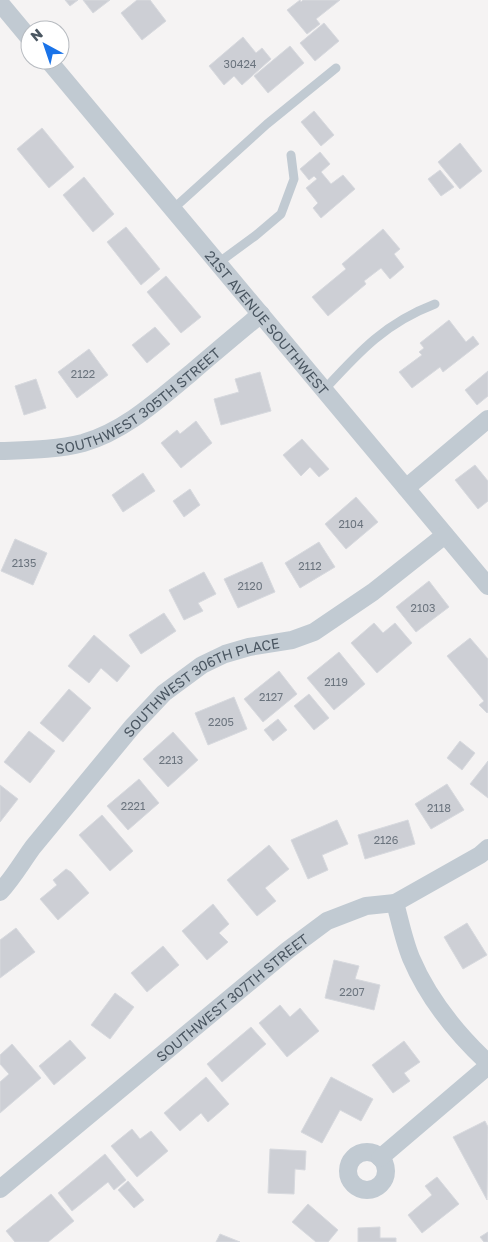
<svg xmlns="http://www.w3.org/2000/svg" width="488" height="1242" viewBox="0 0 488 1242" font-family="'Golos Text',sans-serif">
  <rect width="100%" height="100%" fill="#f5f3f3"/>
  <g fill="#cdcfd5" stroke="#d7d9de">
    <path d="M65,0H78L70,6Z"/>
    <path d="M83,0H110L93,13Z"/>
    <path d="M137,0H150L166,21L142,40L121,13Z"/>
    <path d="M300,0L301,2L303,0H340L316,19L320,24L307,34L287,10Z"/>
    <path d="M324,23L339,41L315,61L300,43Z"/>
    <path d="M243,37L256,53L262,48L271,59L242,85L234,76L224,85L209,66Z"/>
    <path d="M290,46L304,63L268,93L254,76Z"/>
    <path d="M314,111L334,135L321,146L301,122Z"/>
    <path d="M42,128L74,167L49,188L17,149Z"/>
    <path d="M460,143L482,171L460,189L438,162Z"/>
    <path d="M320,152L330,164L321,172L331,184L343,175L355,189L321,218L313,208L318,203L306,188L317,179L314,176L309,180L300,169Z"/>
    <path d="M440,170L454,187L441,196L428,179Z"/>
    <path d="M84,177L114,214L93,232L63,195Z"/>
    <path d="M126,227L160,269L141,285L107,242Z"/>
    <path d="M383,229L400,249L394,254L404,267L390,279L381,268L364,281L366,284L328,316L312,297L346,269L342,264Z"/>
    <path d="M166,276L201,317L181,333L147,292Z"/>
    <path d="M449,320L466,342L473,336L479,344L443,372L440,367L412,388L399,372L422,355L419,352L424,348L420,343Z"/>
    <path d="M155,327L170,344L147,363L132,345Z"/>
    <path d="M89,349L108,375L77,398L58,372Z"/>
    <path d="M488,371V396L477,405L465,390Z"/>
    <path d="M260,372L271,411L221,425L214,399L239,392L235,379Z"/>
    <path d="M36,379L46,408L24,415L15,386Z"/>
    <path d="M196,421L212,443L181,468L161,443L177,430L180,434Z"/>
    <path d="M302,439L329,469L319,477L310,467L301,476L283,455Z"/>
    <path d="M475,465L488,481V501L478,509L455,480Z"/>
    <path d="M143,473L155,491L123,512L112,495Z"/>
    <path d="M190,489L200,505L184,517L173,501Z"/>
    <path d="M356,497L378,522L346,549L325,524Z"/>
    <path d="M15,539L47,553L33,585L1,571Z"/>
    <path d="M319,542L335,567L300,588L285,563Z"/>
    <path d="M262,562L275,592L238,608L224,579Z"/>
    <path d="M204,572L216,594L198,603L203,611L184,620L169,590Z"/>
    <path d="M429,581L449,607L416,632L396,607Z"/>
    <path d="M164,613L176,631L141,654L129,635Z"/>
    <path d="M374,623L383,633L395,623L412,643L377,673L351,643Z"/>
    <path d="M94,635L130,666L117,682L101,668L89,683L68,666Z"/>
    <path d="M470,638L488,659V712L487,713L479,705L484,701L447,656Z"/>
    <path d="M339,652L365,684L334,710L307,678Z"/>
    <path d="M279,671L297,694L263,722L244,699Z"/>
    <path d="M69,689L91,708L63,742L40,723Z"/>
    <path d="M309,694L329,718L314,730L294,706Z"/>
    <path d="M234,697L247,729L208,745L195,713Z"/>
    <path d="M278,719L287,730L273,741L264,730Z"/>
    <path d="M29,731L55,751L30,783L4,762Z"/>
    <path d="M173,732L198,760L168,787L143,759Z"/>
    <path d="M460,741L475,753L462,770L447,758Z"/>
    <path d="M488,761V798L470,784Z"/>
    <path d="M139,779L159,803L128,830L107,806Z"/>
    <path d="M447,784L464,810L431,829L415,804Z"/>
    <path d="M0,785L18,799L0,822Z"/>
    <path d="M102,815L133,851L110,871L79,835Z"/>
    <path d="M337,820L348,844L322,855L328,870L308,879L291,840Z"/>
    <path d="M408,820L415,844L365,859L358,835Z"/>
    <path d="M269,845L289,869L265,888L276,901L257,916L227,880Z"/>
    <path d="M66,869L71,872L89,893L58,920L40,899L57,885L53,880Z"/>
    <path d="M213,904L229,924L219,933L228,942L207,960L182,931Z"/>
    <path d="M467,923L487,955L463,969L444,937Z"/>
    <path d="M16,928L35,952L0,978V940Z"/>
    <path d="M163,946L179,965L147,992L131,973Z"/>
    <path d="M334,960L359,966L355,979L380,985L374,1010L325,998Z"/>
    <path d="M115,993L134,1007L110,1039L91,1025Z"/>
    <path d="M280,1005L290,1017L300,1008L319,1031L287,1057L259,1023Z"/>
    <path d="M251,1027L266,1044L222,1082L207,1064Z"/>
    <path d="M70,1040L86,1058L54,1085L39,1066Z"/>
    <path d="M404,1041L420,1062L404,1073L410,1081L393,1093L372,1065Z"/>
    <path d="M12,1044L41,1078L0,1113V1082L9,1074L0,1064V1055Z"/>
    <path d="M206,1077L229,1104L208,1122L201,1113L180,1131L164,1113Z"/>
    <path d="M331,1077L373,1099L361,1121L340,1110L322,1143L301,1132Z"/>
    <path d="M485,1121L488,1127L487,1200L453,1137Z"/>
    <path d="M132,1129L140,1139L151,1131L168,1151L137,1177L111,1146Z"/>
    <path d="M270,1149L306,1151L305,1170L295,1169L294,1194L268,1193Z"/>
    <path d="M105,1154L126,1180L114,1190L108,1182L72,1211L58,1193Z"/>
    <path d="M437,1177L459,1204L422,1233L408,1215L432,1195L425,1186Z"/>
    <path d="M128,1181L144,1200L134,1208L118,1190Z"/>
    <path d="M51,1194L74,1221L48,1242H15L6,1231Z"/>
    <path d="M308,1204L338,1230L328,1242H316L292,1222Z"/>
    <path d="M380,1227V1238H396V1242H358V1228Z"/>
    <path d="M488,1232V1242H484L480,1237Z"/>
    <path d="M220,1234L240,1242H216Z"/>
  </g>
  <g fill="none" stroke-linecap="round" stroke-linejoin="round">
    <g stroke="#c1cad2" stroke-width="9">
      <path d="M173,209L267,124L336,68"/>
      <path d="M218,263L255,236L281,214L294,179L291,155"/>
      <path d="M324,390C359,352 385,323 435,304"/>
    </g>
    <g stroke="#c1cad2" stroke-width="18">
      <path d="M0,3L30,39"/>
      <path id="s1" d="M48,60L488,586"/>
      <path id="s2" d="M0,451C27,450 56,450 83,443C125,431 158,400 191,373C214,353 237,334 261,314"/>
      <path d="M406,488L488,419"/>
      <path id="s3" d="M0,892C13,878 22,862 33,847L132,727L164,693L202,665L225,654L249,647L292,640L314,632L373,592L445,535"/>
      <path d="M395,903C400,921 404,941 411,958C428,998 457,1034 488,1063"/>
      <circle cx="367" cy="1171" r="19"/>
      <path d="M380,1158L488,1066"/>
      <path id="s4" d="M0,1189L288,950L327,921L366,906L395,903L480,855L488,848"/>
    </g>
  </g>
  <g text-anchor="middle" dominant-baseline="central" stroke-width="4" stroke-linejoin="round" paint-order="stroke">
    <g font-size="11" fill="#6b747e">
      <text x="240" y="63">30424</text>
      <text x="83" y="373">2122</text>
      <text x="351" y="523">2104</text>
      <text x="24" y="562">2135</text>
      <text x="310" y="565">2112</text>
      <text x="250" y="585">2120</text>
      <text x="423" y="607">2103</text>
      <text x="336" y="681">2119</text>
      <text x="271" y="696">2127</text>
      <text x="221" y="721">2205</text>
      <text x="171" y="759">2213</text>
      <text x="133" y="805">2221</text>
      <text x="439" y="807">2118</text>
      <text x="386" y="839">2126</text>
      <text x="352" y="991">2207</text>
    </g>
    <g font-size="14" fill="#4a5661" stroke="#fff">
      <text stroke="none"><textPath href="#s1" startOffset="342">21ST AVENUE SOUTHWEST</textPath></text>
      <text stroke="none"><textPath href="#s2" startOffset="152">SOUTHWEST 305TH STREET</textPath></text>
      <text stroke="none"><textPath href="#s3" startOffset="294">SOUTHWEST 306TH PLACE</textPath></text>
      <text stroke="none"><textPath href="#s4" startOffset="301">SOUTHWEST 307TH STREET</textPath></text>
    </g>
  </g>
  <g transform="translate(45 45) rotate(320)"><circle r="24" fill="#ffffff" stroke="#b7bbc0"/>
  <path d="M0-4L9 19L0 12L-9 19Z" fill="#1a73e8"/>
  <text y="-8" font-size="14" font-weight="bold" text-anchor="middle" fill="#4a5661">N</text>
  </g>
</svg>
